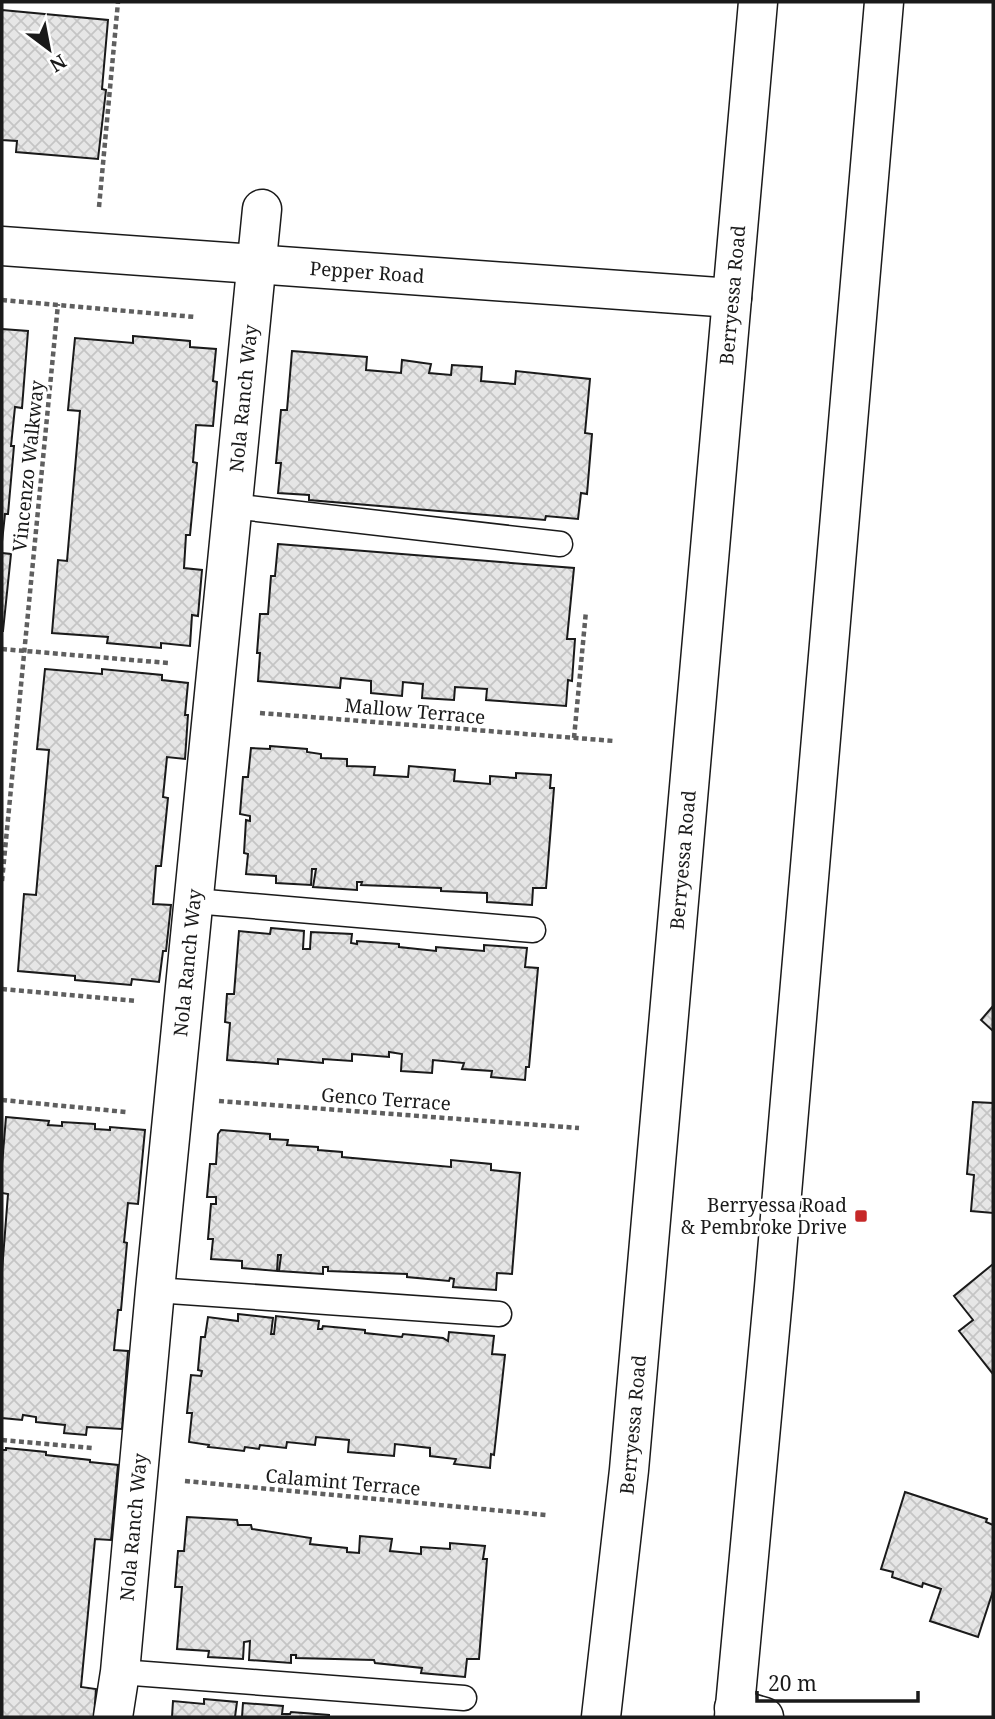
<svg xmlns="http://www.w3.org/2000/svg" width="995" height="1719" viewBox="0 0 995 1719" font-family="'Noto Serif',serif">
  <defs>
    <pattern id="building-cross-hatch" width="8" height="8" patternUnits="userSpaceOnUse" patternTransform="scale(1.75)"><rect width="8" height="8" fill="#e6e6e6"/><path d="M0 0l8 8M0 8l8-8" fill="none" stroke="#c5c5c5"/></pattern>
  </defs>
  <rect width="100%" height="100%" fill="#fff"/>
  <g fill="url(#building-cross-hatch)" stroke="#1a1a1a" stroke-width="2">
    <path d="M2,10L108,20L102,89L106,90L98,159L16,152L17,141L2,140Z"/>
    <path d="M2,329L28,331L22,408L15,407L11,446H14L8,514H5L2,542Z"/>
    <path d="M133,336L190,341V347L216,349L213,381L217,382L213,426L196,425L193,462L197,463L190,535H186L184,568L202,570L198,616L192,615L190,646L161,643V648L107,643L108,637L52,633L58,560L67,561L80,411L68,410L75,338L133,343Z"/>
    <path d="M292,351L367,357L366,370L401,373L402,360L431,364L429,373L451,375L452,365L482,367L481,381L515,384L516,371L590,379L585,433L592,434L587,494L581,493L578,519L546,516L545,520L309,500V495L278,493L281,463H276L281,410H287Z"/>
    <path d="M278,544L574,568L567,639H575L572,681L568,680L566,706L486,700L487,689L455,687L454,700L422,698L423,684L403,682L402,696L371,693V681L341,678L340,688L258,681L260,653H257L260,614H268L271,576H275Z"/>
    <path d="M2,553L11,554L3,631H2Z"/>
    <path d="M45,669L102,674V669L162,675V680L188,683L185,715H188L185,759L167,757L163,797L168,798L161,866H156L153,904L171,905L166,951H163L159,982L132,979L131,985L75,980V976L18,971L24,894L36,895L49,750L37,749Z"/>
    <path d="M270,746L307,749V752L321,754V758L347,759V766L375,767L374,775L408,777L409,766L455,770L454,781L490,784V776L516,778V773L551,775L550,788H554L546,888H533L532,905L487,902V893L441,891V888L361,885L362,882H357V890L313,887L316,869H312L311,885L276,883V876L246,874L248,854L244,853L246,820L250,821V816L240,814L243,777H248L251,748L270,749Z"/>
    <path d="M271,928L304,931L303,949H310L311,932L352,934L351,943L357,944V941L399,944V947L436,951V947L484,951V945L527,948L525,967L538,968L529,1067H526L525,1080L491,1077L492,1071L462,1069L464,1063L433,1060L432,1073L401,1071L402,1054L389,1052V1057L352,1054V1061L323,1059V1063L278,1059V1064L227,1060L230,1023L225,1022L227,994H234L239,931L270,934Z"/>
    <path d="M993,1006V1031L981,1020Z"/>
    <path d="M973,1102L993,1103V1213L971,1211L974,1175L967,1174Z"/>
    <path d="M6,1117L49,1121L48,1125L62,1126V1122L95,1124V1129L110,1130V1127L145,1130L138,1204L128,1203L124,1242L127,1243L121,1310H118L114,1350L128,1351L122,1429L87,1427L86,1435L64,1433L65,1425L36,1422V1417L23,1415L22,1420L2,1418V1271L8,1194L2,1193V1165Z"/>
    <path d="M221,1130L270,1134V1139L288,1140L287,1145L318,1147V1150L342,1152V1157L451,1167V1160L491,1164V1170L520,1173L512,1274L497,1273L496,1290L453,1287L454,1279L450,1278L449,1281L407,1277V1274L328,1271V1267H323V1274L279,1271L281,1255H278L277,1271L242,1268V1261L211,1259L213,1239H208L211,1204H216V1197H207L210,1164H216L218,1134Z"/>
    <path d="M993,1264V1374L959,1331L973,1320L954,1296Z"/>
    <path d="M238,1314L273,1318L271,1334H274L276,1316L319,1321L318,1329H322L323,1326L365,1330V1333L402,1337L403,1334L443,1338L448,1341L449,1332L494,1336L492,1354L505,1355L494,1455L491,1454L490,1468L454,1464L456,1459L430,1456V1448L395,1444L394,1456L348,1452L349,1440L316,1437L315,1445L287,1442L286,1448L260,1445L259,1449L245,1447L244,1451L208,1447L209,1445L189,1442L192,1413H187L191,1375L201,1376L202,1371L198,1370L201,1337H205L208,1317L238,1321Z"/>
    <path d="M6,1448L46,1452V1455L90,1460V1462L118,1465L111,1540L95,1539L81,1687L96,1689L94,1717H2V1450H6Z"/>
    <path d="M905,1492L987,1519L986,1522L993,1525V1591L978,1637L930,1621L941,1589L923,1583L922,1587L892,1577L893,1572L881,1569Z"/>
    <path d="M187,1517L237,1520L238,1525H251L252,1529L311,1538L310,1544L347,1548V1552L359,1553L360,1536L392,1539L390,1551L421,1554V1547L450,1549V1543L485,1546L483,1559H487L479,1659H467L465,1677L421,1673L422,1668L375,1663L374,1660L296,1658V1655H291V1663L249,1660L250,1641L244,1642L243,1659L208,1657L209,1651L177,1649L182,1587H175L178,1551H184Z"/>
    <path d="M204,1699L237,1702L235,1717H172L173,1701L204,1704Z"/>
    <path d="M243,1703L283,1706L282,1714H290L291,1712L329,1715V1717H242Z"/>
  </g>
  <g fill="none" stroke-linecap="round" stroke-linejoin="round">
    <g stroke="#1a1a1a" stroke-width="27">
      <g id="service">
        <path d="M232,506L560,544"/>
        <path d="M194,901L533,930"/>
        <path d="M155,1290L499,1314"/>
        <path d="M120,1672L464,1698"/>
      </g>
    </g>
    <g stroke="#1a1a1a" stroke-width="41">
      <g id="minor">
        <path id="s1" d="M2,246L732,298"/>
        <path d="M734,1708L764,1717"/>
        <path id="s2" d="M113,1717L120,1672L155,1290L262,209"/>
      </g>
    </g>
    <g stroke="#1a1a1a" stroke-width="41">
      <g id="primary">
        <path id="s3" d="M601,1717L629,1470L758,2"/>
        <path d="M734,1717L774,1287L884,2"/>
      </g>
    </g>
    <g stroke="#5f5f5f" stroke-width="4.5" stroke-dasharray="5 3.5" stroke-linecap="butt">
      <path d="M99,207L118,2"/>
      <path d="M2,300L195,317"/>
      <path d="M2,649L168,663"/>
      <path d="M260,713L614,741"/>
      <path d="M574,738L586,611"/>
      <path d="M2,881L58,304"/>
      <path d="M2,989L137,1001"/>
      <path d="M2,1100L126,1112"/>
      <path d="M219,1101L579,1128"/>
      <path d="M2,1440L92,1448"/>
      <path d="M185,1481L546,1515"/>
    </g>
    <use href="#service" stroke="#fff" stroke-width="24"/>
    <use href="#minor" stroke="#fff" stroke-width="38"/>
    <use href="#primary" stroke="#fff" stroke-width="38"/>
  </g>
  <rect fill="#c62828" stroke="#fff" stroke-width="2.5" x="854" y="1209" width="14" height="14" rx="3.5"/>
  <g text-anchor="middle" dominant-baseline="central" stroke-width="5" stroke-linejoin="round" paint-order="stroke">
    <g font-size="19" fill="#1a1a1a" stroke="#fff">
      <text stroke="none"><textPath href="#s1" startOffset="366">Pepper Road</textPath></text>
      <text stroke="none"><textPath href="#s3" startOffset="1428">Berryessa Road</textPath></text>
      <text stroke="none"><textPath href="#s2" startOffset="1325">Nola Ranch Way</textPath></text>
      <text transform="translate(28 466) rotate(-84)">Vincenzo Walkway</text>
      <text transform="translate(415 711) rotate(5)">Mallow Terrace</text>
      <text stroke="none"><textPath href="#s3" startOffset="861">Berryessa Road</textPath></text>
      <text stroke="none"><textPath href="#s2" startOffset="758">Nola Ranch Way</textPath></text>
      <text transform="translate(386 1099) rotate(4)">Genco Terrace</text>
      <text stroke="none"><textPath href="#s3" startOffset="294">Berryessa Road</textPath></text>
      <text transform="translate(343 1482) rotate(5)">Calamint Terrace</text>
      <text stroke="none"><textPath href="#s2" startOffset="191">Nola Ranch Way</textPath></text>
    </g>
    <g font-size="19" fill="#1a1a1a" stroke="#fff" text-anchor="end">
      <text x="847" y="1205">Berryessa Road<tspan x="847" dy="22">&amp; Pembroke Drive</tspan></text>
    </g>
  </g>
  <rect width="995" height="1719" fill="none" stroke="#1a1a1a" stroke-width="7"/>
  <g transform="translate(49 49) rotate(148)" stroke="#ffffff" stroke-width="5" paint-order="stroke">
  <path d="M0-5L12 26L0 18L-12 26Z" fill="#1a1a1a"/>
  <text y="-10" font-size="19" font-weight="bold" text-anchor="middle" fill="#1a1a1a">N</text>
  </g>
  <path d="M757 1691v10h161v-10" fill="none" stroke="#1a1a1a" stroke-width="3.5"/>
  <text x="768" y="1691" font-size="21" fill="#1a1a1a" stroke="#ffffff" stroke-width="5" paint-order="stroke">20 m</text>
</svg>
